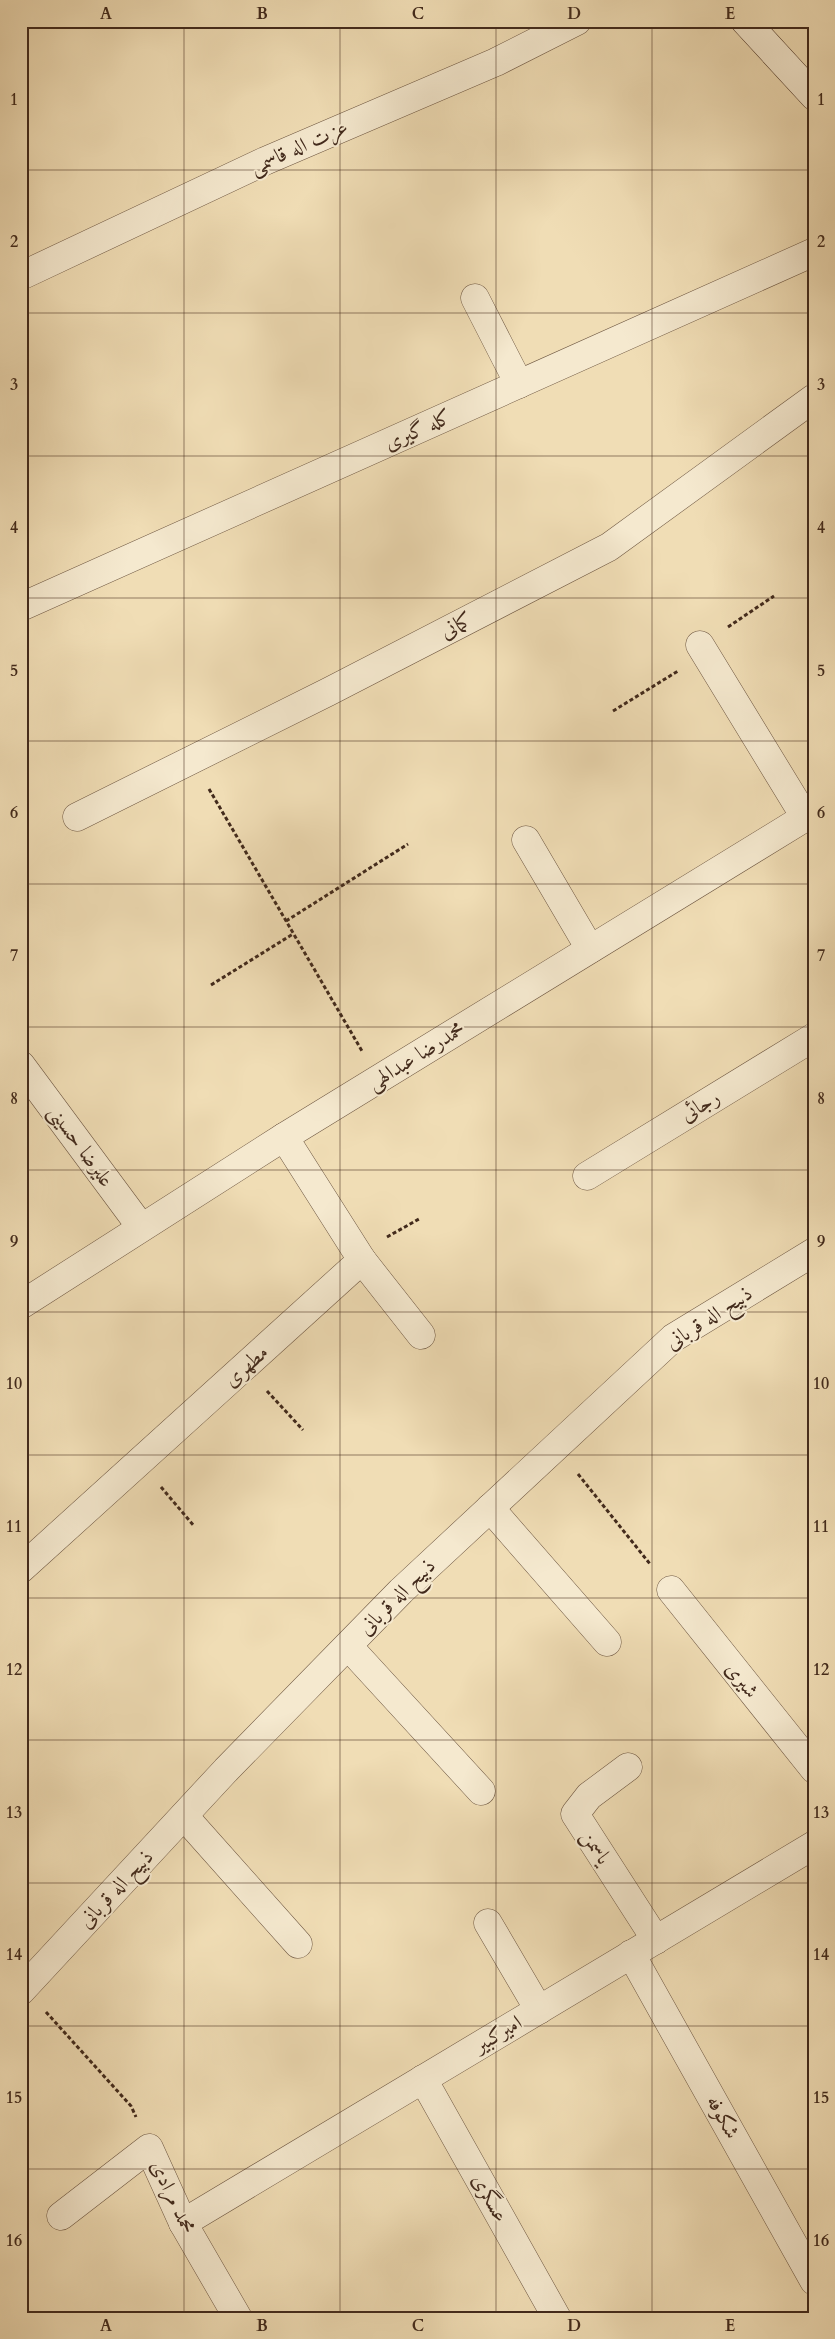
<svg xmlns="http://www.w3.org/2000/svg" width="835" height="2339" viewBox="0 0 835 2339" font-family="Cardo,Amiri,serif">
  <rect width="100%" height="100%" fill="#f0ddb5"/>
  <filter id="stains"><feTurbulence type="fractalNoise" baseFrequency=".004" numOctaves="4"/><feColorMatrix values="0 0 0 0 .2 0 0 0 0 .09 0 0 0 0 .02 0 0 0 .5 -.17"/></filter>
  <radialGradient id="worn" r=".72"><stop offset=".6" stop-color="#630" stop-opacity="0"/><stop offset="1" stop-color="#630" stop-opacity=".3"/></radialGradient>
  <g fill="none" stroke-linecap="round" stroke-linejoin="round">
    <g stroke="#6e5742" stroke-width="29">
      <g id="street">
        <path d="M21,276L265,161L496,62L577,21"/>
        <path d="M475,298L519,384"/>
        <path d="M21,607L814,252"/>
        <path d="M700,645L805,817"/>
        <path d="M77,817L328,692L609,547L814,398"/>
        <path d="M526,840L590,949"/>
        <path d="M21,1065L141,1227"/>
        <path d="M284,1137L362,1260L421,1335"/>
        <path d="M587,1176L814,1037"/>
        <path d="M21,1305L284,1137L814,812"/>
        <path d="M490,1508L607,1642"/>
        <path d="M21,1569L362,1260"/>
        <path d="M671,1590L814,1769"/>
        <path d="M348,1646L481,1791"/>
        <path d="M628,1767L589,1796L575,1814L656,1940"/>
        <path d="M184,1816L298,1944"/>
        <path d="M488,1923L539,2010"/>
        <path d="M631,1954L814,2281"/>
        <path d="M21,1991L226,1770L401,1591L673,1338L814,1252"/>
        <path d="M423,2079L557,2318"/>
        <path d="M61,2216L149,2148L183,2223L238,2318"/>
        <path d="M183,2223L814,1845"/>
      </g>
    </g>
    <g stroke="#422a1c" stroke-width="29">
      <path id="secondary" d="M745,21L814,96"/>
    </g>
    <g stroke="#422a1c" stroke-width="3" stroke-dasharray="4 2.5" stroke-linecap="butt">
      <path d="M728,627L774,596"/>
      <path d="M613,711L678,671"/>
      <path d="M209,789L362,1051"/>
      <path d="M286,921L408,844"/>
      <path d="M211,985L293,934"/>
      <path d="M387,1237L419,1219"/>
      <path d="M267,1391L303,1430"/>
      <path d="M578,1474L650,1564"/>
      <path d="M161,1487L194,1526"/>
      <path d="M46,2012L131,2106L136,2117"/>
    </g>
    <use href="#street" stroke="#f5e9cf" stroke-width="28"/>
    <use href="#secondary" stroke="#f5e9cf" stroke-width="28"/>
  </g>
  <path fill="none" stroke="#422a1c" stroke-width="1" stroke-opacity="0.55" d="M184,21V2318M340,21V2318M496,21V2318M652,21V2318M21,170H814M21,313H814M21,456H814M21,598H814M21,741H814M21,884H814M21,1027H814M21,1170H814M21,1312H814M21,1455H814M21,1598H814M21,1740H814M21,1883H814M21,2026H814M21,2169H814"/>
  <g text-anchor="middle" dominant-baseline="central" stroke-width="4" stroke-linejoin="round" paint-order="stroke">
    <g font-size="21" fill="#422a1c" stroke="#f5e9cf">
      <text transform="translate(299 147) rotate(-24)">عزت اله قاسمی</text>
      <text transform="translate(418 430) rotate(-24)">کله گیری</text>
      <text transform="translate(456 626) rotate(-27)">کمانی</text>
      <text transform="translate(416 1056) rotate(-32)">محمدرضا عبدالهی</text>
      <text transform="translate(700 1106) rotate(-31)">رجائی</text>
      <text transform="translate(81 1146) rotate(54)">علیرضا حسینی</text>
      <text transform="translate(709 1318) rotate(-33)">ذبیح اله قربانی</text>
      <text transform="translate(246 1366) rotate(-42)">مطهری</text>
      <text transform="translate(397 1597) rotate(-45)">ذبیح اله قربانی</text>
      <text transform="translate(742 1680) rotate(51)">شیری</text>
      <text transform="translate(596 1847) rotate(57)">یاسمن</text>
      <text transform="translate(116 1889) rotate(-47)">ذبیح اله قربانی</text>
      <text transform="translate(498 2034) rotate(-31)">امیرکبیر</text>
      <text transform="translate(723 2117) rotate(61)">شکوفه</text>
      <text transform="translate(173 2197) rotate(65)">محمد مرادی</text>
      <text transform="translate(490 2198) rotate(61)">عسگری</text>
    </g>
  </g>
  <rect width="835" height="2339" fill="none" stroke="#f0ddb5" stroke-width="55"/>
  <rect x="28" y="28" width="780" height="2284" fill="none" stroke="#422a1c" stroke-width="2"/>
  <g font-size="16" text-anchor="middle" font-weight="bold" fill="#422a1c">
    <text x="106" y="19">A</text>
    <text x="262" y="19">B</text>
    <text x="418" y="19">C</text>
    <text x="574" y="19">D</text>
    <text x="730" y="19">E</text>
    <text x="14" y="105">1</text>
    <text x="821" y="105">1</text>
    <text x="14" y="247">2</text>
    <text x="821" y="247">2</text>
    <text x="14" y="390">3</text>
    <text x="821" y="390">3</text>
    <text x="14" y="533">4</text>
    <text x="821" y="533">4</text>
    <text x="14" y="676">5</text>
    <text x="821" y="676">5</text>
    <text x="14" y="818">6</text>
    <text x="821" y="818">6</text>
    <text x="14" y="961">7</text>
    <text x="821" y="961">7</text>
    <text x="14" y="1104">8</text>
    <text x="821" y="1104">8</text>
    <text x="14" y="1247">9</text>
    <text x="821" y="1247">9</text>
    <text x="14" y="1389">10</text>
    <text x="821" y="1389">10</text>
    <text x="14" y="1532">11</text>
    <text x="821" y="1532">11</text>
    <text x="14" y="1675">12</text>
    <text x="821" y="1675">12</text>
    <text x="14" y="1818">13</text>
    <text x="821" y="1818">13</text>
    <text x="14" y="1960">14</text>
    <text x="821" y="1960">14</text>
    <text x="14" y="2103">15</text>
    <text x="821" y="2103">15</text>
    <text x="14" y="2246">16</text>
    <text x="821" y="2246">16</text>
    <text x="106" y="2331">A</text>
    <text x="262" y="2331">B</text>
    <text x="418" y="2331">C</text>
    <text x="574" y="2331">D</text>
    <text x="730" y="2331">E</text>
  </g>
  <rect width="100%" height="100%" filter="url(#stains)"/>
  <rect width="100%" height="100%" fill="url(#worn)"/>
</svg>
